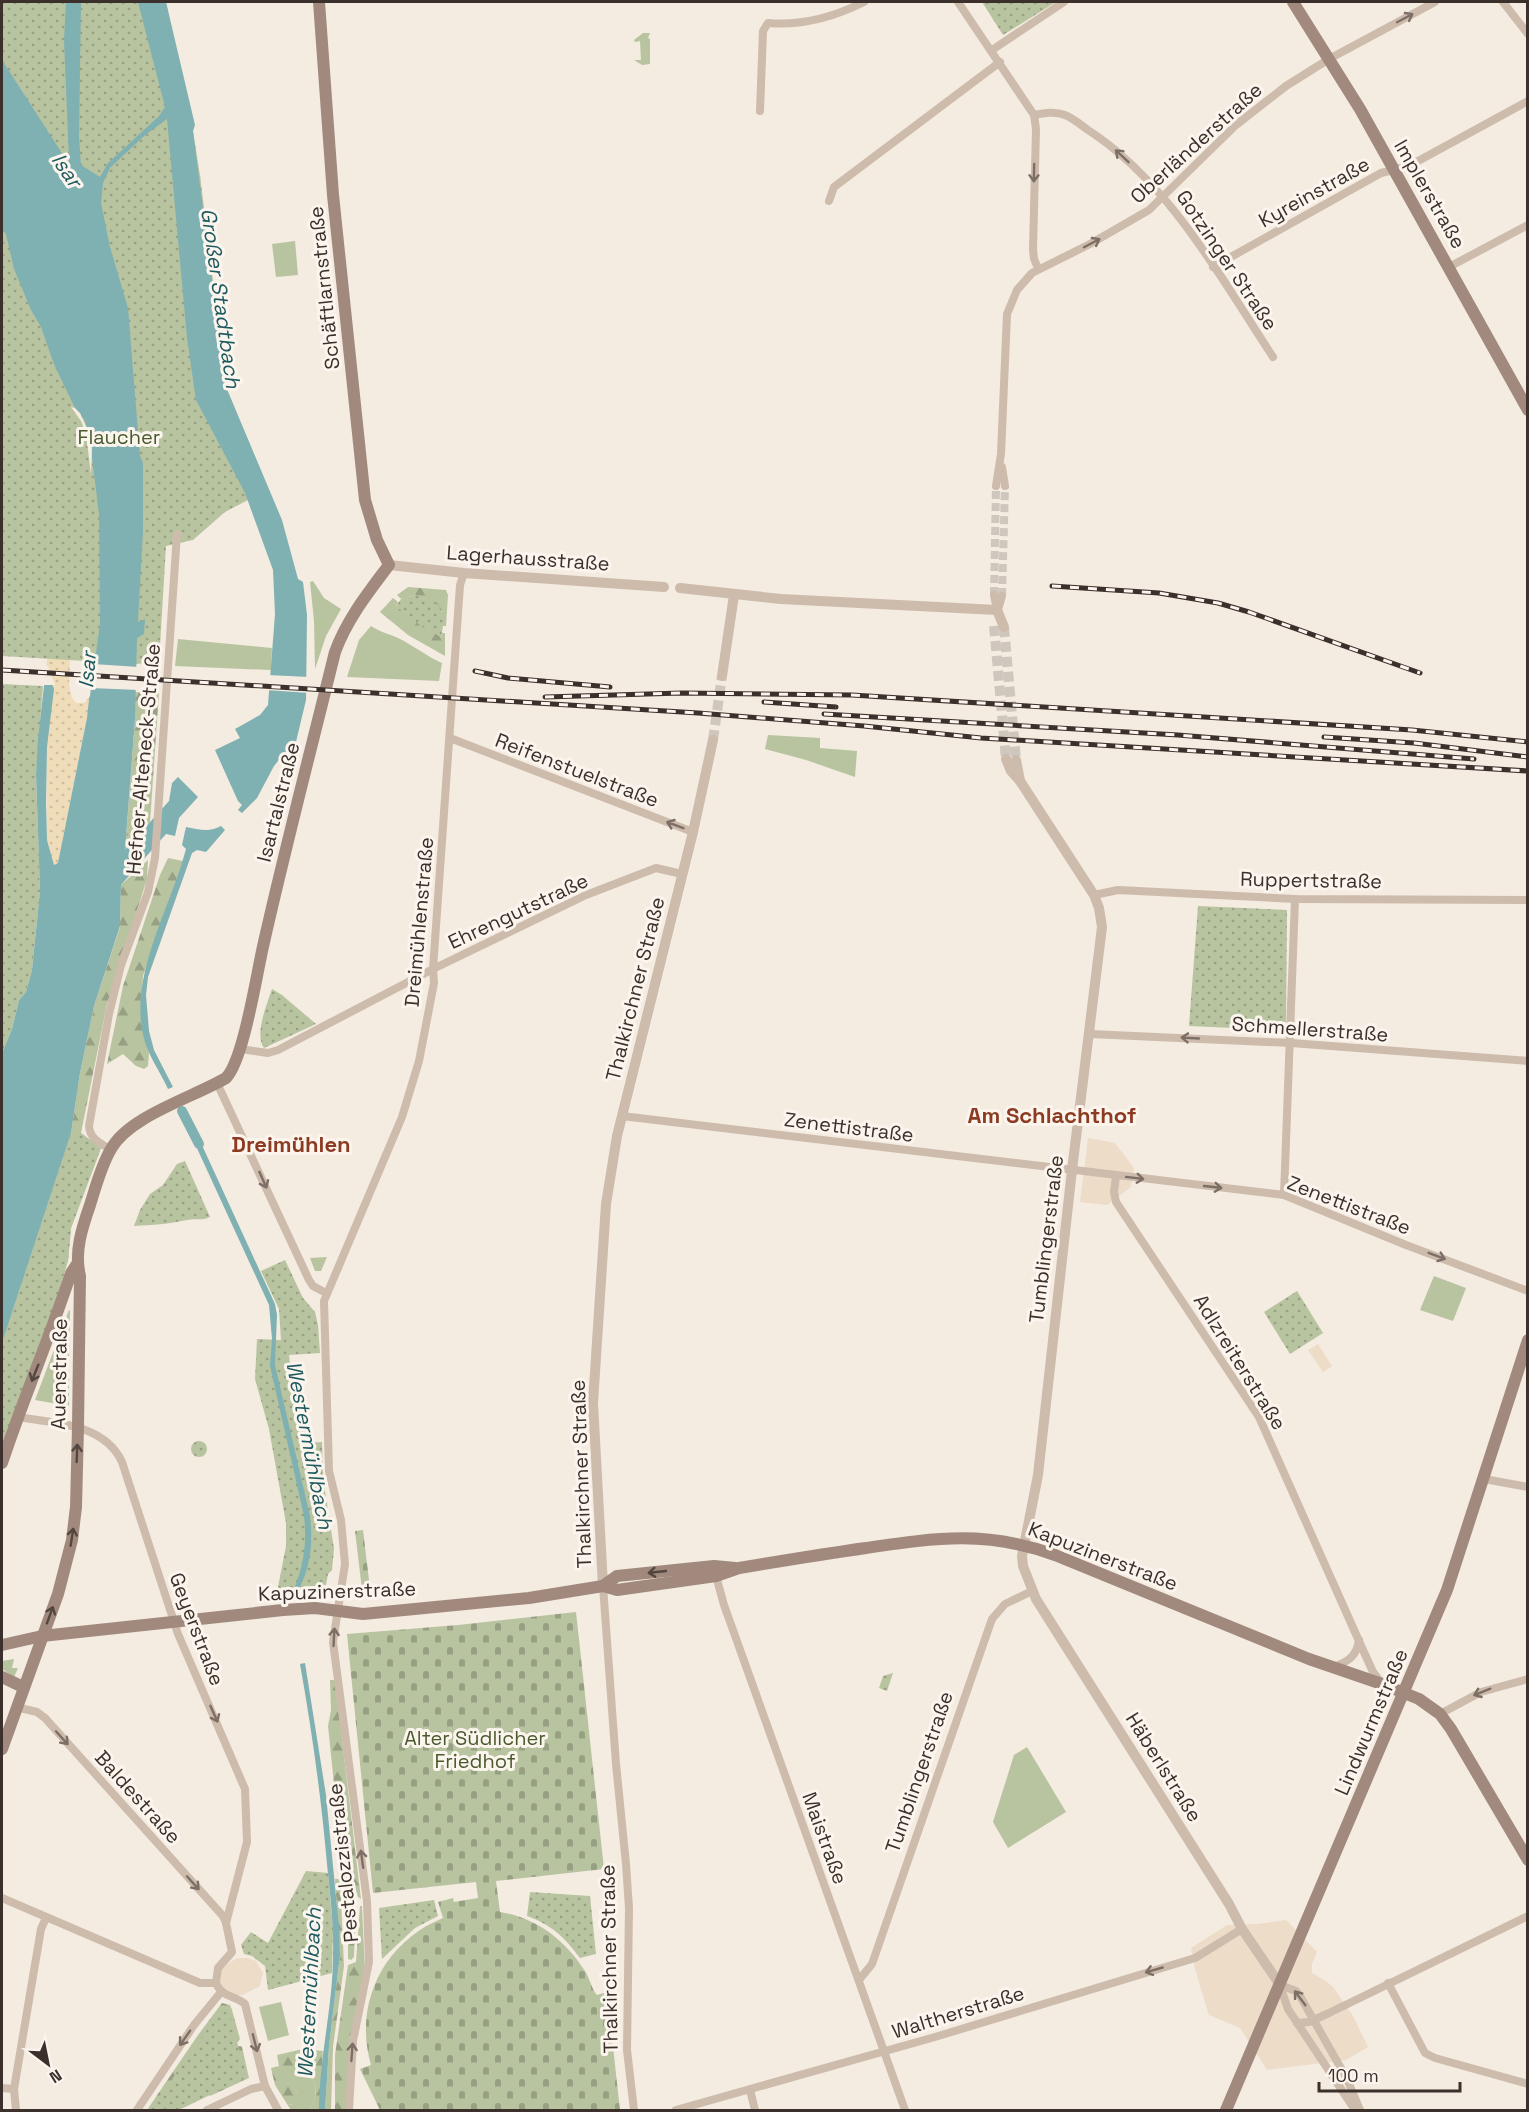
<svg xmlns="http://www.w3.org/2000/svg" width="1529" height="2112" viewBox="0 0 1529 2112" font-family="'Space Grotesk',sans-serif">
  <defs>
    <pattern id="forest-firs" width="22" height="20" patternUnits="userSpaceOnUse" patternTransform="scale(1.5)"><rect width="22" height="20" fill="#b8c4a0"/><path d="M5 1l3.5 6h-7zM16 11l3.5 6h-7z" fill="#97a083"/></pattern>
    <pattern id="sand-dots" width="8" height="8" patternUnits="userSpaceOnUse" patternTransform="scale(1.5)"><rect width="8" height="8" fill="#efdcb8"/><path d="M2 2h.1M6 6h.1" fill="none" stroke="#cebd9e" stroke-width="1.8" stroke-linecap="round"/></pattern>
    <pattern id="cemetery-stones" width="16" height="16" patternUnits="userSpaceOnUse" patternTransform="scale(1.5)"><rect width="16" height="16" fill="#b8c4a0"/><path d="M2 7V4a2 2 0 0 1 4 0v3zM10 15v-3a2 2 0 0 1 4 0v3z" fill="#97a083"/></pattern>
    <pattern id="park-dots" width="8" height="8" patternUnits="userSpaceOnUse" patternTransform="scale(1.5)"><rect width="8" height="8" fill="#b8c4a0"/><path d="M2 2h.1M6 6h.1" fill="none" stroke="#97a083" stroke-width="1.8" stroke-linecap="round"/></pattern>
  </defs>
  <rect width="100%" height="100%" fill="#f4ebe1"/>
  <g fill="#b8c4a0">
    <path d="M643,33H650L648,38L650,39V64L642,65L634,60H641L640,41L635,42L634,40Z"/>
    <path d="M295,241L298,275L276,277L272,244Z"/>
    <path d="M313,581L324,598L341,609L326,636L315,669L314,621L310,582Z"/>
    <path d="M371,626C380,632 389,634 398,638C413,645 426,656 442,663L439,681L347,677L359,640Z"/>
    <path d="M178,639L272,648L271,670L175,666Z"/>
    <path d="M768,735L820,738V748L857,751L855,777L806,760L765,749Z"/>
    <path d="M327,1257L321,1271H315L310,1258Z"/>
    <path d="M1434,1276L1466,1288L1453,1321L1420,1310Z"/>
    <path d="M69,1310L70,1311L69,1360L67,1361L66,1371H69V1406L35,1400Z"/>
    <path d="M14,1659L12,1668H18L14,1677L2,1669V1661Z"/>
    <path d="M1027,1747L1066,1812L1008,1848L993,1822L1014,1755Z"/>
    <path d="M281,2002L289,2035L268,2041L259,2007Z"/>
    <path d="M304,2069C318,2078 319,2097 309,2110H291L287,2104L293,2105L298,2094L288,2079Z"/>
  </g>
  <g fill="url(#forest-firs)">
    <path d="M408,587L446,590L448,595L446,626H442V611L415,595L401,599L397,595Z"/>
    <path d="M393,598L398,602L396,606L441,637L442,633H445V656L408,635L380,612Z"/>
    <path d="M135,692L159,693L150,822L125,851L135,719Z"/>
    <path d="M168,858L183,861L143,976L141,1010L143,1034L149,1053L148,1066L144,1069L136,1066L123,1054L107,1064L123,986L160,875Z"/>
    <path d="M148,860L147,879L107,1004L81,1133L101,1148L71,1228L68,1261L2,1343L71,1133L80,1073L94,1006L120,927L121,885Z"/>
    <path d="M330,1680H335L361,1899L358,1897L346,1857L341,1852L328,1726L331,1710Z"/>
    <path d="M342,1863H344L356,1904L354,1957L351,1960L348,1959V1926Z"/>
    <path d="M335,1879H340L344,1966L333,2047L331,2110H325L329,2046L340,1955Z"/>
    <path d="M360,1906H362L365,1971L348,2110H335V2055L348,1965L356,1962Z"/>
    <path d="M222,2003L230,2005L232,2010L240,2039L238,2042L160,2110H147L198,2035Z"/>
    <path d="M240,2046L242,2047L249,2078L210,2096L209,2094L235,2047Z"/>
    <path d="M303,2049L323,2051L319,2110H309C319,2097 318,2078 304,2069L289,2079L298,2094V2101L293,2105L287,2104L275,2085L271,2068L279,2066L277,2055Z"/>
  </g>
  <path fill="url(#sand-dots)" d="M48,652L70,659C70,672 66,693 76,703H84L90,696L87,718L58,864L54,865L47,840L46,668Z"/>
  <g fill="url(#cemetery-stones)">
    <path d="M363,1530L371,1597L363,1598L355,1531Z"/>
    <path d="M576,1612L604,1869L496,1881L500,1912C537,1918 565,1940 585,1971C590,1979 592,1990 597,1995L607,1992L620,2110H380L360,2069L371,2065C353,2003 384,1942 443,1918L438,1902L453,1898L454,1902L478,1898L476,1882L373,1893L347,1634L458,1625Z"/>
  </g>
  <g fill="url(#park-dots)">
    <path d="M2,2H166L193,131L200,175L226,387L265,483L246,493L248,500L225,512L193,540L166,546L159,662L136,664L2,656Z"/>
    <path d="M982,2H1056L1003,35Z"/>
    <path d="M415,595C441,599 447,611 441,637L421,626L396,606L401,599Z"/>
    <path d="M2,684L43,686L36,774L40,891L32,970L26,992L19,1000L12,1029L2,1053Z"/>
    <path d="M1198,906L1287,910L1286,1022H1279V1030L1189,1026Z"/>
    <path d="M272,989L282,995L316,1024L264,1048C254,1035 267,1004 272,989Z"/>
    <path d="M71,1133H81L101,1148L71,1228L68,1261L58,1295L2,1450V1343Z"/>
    <path d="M185,1161L210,1217C202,1221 195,1218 187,1220C169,1224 152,1225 134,1226L140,1210L150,1194L163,1185L177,1164Z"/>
    <path d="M285,1260L303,1298L315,1312L318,1325L320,1353L289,1355L292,1381L310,1443L322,1442L323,1478L334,1549L332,1570L328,1574L326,1585L277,1592L286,1546V1523L269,1429L255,1379L257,1339L281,1340L279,1309L261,1271Z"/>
    <path d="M1297,1291L1323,1333L1290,1354L1264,1312Z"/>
    <circle cx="199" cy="1449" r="8"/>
    <path d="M893,1673L887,1691L879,1688L883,1676Z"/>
    <path d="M306,1871L328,1873L333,1928L332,1973L268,1990L265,1966L252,1956L244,1954L241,1945L251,1932L268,1943Z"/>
    <path d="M530,1892L590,1896L596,1954L580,1958C564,1937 552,1925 527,1916Z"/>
    <path d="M434,1900L438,1916L415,1928L382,1959L379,1908Z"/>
    <path d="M221,2010L229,2014L247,2077L179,2110H150Z"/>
  </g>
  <g fill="#ecdcc8">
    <path d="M1088,1138L1115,1143L1134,1168L1131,1187L1107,1205L1080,1202Z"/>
    <path d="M1318,1344L1332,1366L1323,1372L1308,1350Z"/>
    <path d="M1286,1920L1317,1952L1312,1964V1973L1326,1981L1333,1987L1353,2016L1368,2047L1346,2060L1267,2070L1240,2028L1209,2015L1195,1969L1191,1948L1227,1925L1258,1924Z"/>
    <path d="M237,1958H248L256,1961L263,1973L260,1986L243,1995H234L225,1990L220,1982L221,1970L226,1965Z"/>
  </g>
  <g fill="#7fb0b2">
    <path d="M66,2H81L79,137L81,165L100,177L108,163L159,116L165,107L138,2H166L195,125L193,131L226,387L282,520L298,579L303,582L307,615L306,700L295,746L282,756L274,766L257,798L242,813L238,810L242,805L238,801L215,750L240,738L235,729L260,715L268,705L275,614L273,570L245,493L196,400L187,338L167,119L144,136L110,168L103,183L101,203L110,247L128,308L140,456L143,463V531L138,622L145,619L144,634L137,638L135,719L125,850L169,801L172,783L178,777L198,797L179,818L175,836L166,834L121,885L120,926L94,1006L80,1073L71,1133L2,1343V1053L12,1029L19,1000L26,992L32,970L40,891L36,774L38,739L46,668L54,689L47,747L46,802L47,840L54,865L58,863L87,718L93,662L90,653H96L100,624L99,514L89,433L84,419L75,408L54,364L41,327L31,310L14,269L6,234L2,227V60L67,161H69L64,40Z"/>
    <path d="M221,826L225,830L206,852L197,850L192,853L148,977L146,995L149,1031L154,1050L173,1087L168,1089C160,1071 147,1054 143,1035C130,976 168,912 184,856L186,849L182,845L186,827C198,829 209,833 221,826Z"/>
    <path d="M195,1130L275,1304L277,1315L275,1365L310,1516C313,1541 311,1564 300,1587H295C304,1563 307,1542 304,1516L270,1366L272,1339L269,1305L190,1133Z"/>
    <path d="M305,1663L326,1795L339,1927L340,1955L329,2046L325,2110H319C319,2058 333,2007 333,1955C334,1925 330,1894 327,1864C321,1796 312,1731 300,1664Z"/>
  </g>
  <g fill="#f4ebe1">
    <path d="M71,407L75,408L80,413L89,433L92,449L91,474L86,434L81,421Z"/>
    <path d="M89,651L93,657V664L139,667L138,690L91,688L90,696L86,701L90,662Z"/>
    <path d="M44,665L48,666L55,685H41Z"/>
    <path d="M267,675L310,677L309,693L266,690Z"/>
  </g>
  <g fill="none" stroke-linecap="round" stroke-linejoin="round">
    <path stroke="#7fb0b2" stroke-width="10" d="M182,1111L199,1144"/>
    <g stroke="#cfc6bd" stroke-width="8" stroke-dasharray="8 4" stroke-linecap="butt">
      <path d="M994,595L996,486"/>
      <path d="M1002,596L1005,486"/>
    </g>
    <g stroke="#cfc6bd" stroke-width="10" stroke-dasharray="10 5" stroke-linecap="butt">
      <path d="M994,626L1006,759"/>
      <path d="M1004,627L1016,760"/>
      <path d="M713,740L722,676"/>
    </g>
    <g stroke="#cdbbac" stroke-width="8">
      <path d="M958,2L1034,115L1036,129L1033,249L1034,259L1038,268"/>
      <path d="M1503,2L1528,34"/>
      <path d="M992,50L1064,2"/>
      <path d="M760,111L763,31L768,23C801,26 834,17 864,2"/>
      <path d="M1034,115C1044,113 1055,111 1065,115C1073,118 1081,125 1088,130C1170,183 1220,277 1273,357"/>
      <path d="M829,201L834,187L1000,62"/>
      <path d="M1213,267L1381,173L1409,166L1528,101"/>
      <path d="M1449,267L1528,225"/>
      <path d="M1002,467L1005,486"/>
      <path d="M996,486L1001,454L1007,314L1017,290L1032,273L1090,244L1149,210L1236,125L1286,86L1329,59L1435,2"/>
      <path d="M994,595L997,610"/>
      <path d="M998,610L1002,596"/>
      <path d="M450,738L693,832"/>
      <path d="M1094,895L1118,890L1295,899L1528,900"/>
      <path d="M1090,1034L1291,1043L1528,1061"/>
      <path d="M240,1049L268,1053L278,1050L433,969L586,895L656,868L682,874"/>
      <path d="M217,1083L309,1280L313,1286L326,1293"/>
      <path d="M622,1116L1284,1195L1406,1245L1528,1291"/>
      <path d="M110,1149C100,1143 90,1139 89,1126L109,1014L121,965L148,892L155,858L177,534"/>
      <path d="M1116,1176L1114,1192L1116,1202L1259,1417L1363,1650L1373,1672L1382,1684"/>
      <path d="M1284,1195L1295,899"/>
      <path d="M17,1417C54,1423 104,1423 122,1462L178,1634L245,1789L247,1842L226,1923"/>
      <path d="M1484,1479L1528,1487"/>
      <path d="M716,1576L724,1605L905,2110"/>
      <path d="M603,1586L616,1764L626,1864L629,1908L627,2050L634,2110"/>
      <path d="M1333,1667C1348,1662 1357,1656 1359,1640"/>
      <path d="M16,1707L37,1712L45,1718L223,1916L226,1923L232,1952L218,1968L216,1983C222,1998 235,1995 245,2004L265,2086L278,2110"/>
      <path d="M1440,1714L1481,1692L1528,1679"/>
      <path d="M2,1898L200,1983H216"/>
      <path d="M859,1980L872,1964L992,1619L1005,1604L1032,1591"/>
      <path d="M1388,1983L1425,2053L1435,2058L1528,2084"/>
      <path d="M1280,1985L1296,1991L1300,1996L1347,2079L1360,2110"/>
      <path d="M1280,1986L1288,2009L1355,2110"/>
      <path d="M1297,2023L1309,2022L1329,2013L1528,1916"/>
      <path d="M2,2088L14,2089"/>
      <path d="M750,2090L755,2110"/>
      <path d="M16,2110L14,2089L41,1929L46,1918"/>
      <path d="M137,2110L194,2025L221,1992"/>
      <path d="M207,2110L251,2089L265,2086"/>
      <path d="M349,2110L353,2041L369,1962L367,1901L333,1642L345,1564L341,1520L329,1471L324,1301L402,1117L419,1061L434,983L433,969L460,585L464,573"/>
      <path d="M676,2110L935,2037L1195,1958L1242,1929"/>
    </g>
    <g stroke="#cdbbac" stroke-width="10">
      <path d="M389,565L464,573L664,587"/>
      <path d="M680,588L781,599L997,610"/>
      <path d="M997,610L1004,627"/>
      <path d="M722,676L734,595"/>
      <path d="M1006,759L1011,771L1020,781L1094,895L1099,908L1102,927L1072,1170L1038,1475L1022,1556L1023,1566L1036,1599L1229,1904L1242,1929L1280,1985"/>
      <path d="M1016,760L1020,781"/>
      <path d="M603,1586L593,1403L606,1204L617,1136L693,832L713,740"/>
    </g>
    <g stroke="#a18a7d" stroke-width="12">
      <path d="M1293,2L1360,109L1528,410"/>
      <path d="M2,1463C23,1399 50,1337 71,1273L77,1264"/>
      <path d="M603,1586L617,1590L716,1576L739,1568C781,1561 823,1554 866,1548C935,1538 987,1530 1055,1555L1309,1659L1382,1684L1419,1699L1440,1714L1451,1729L1528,1860"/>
      <path d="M2,1645L42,1636L283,1610L315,1608L363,1614L529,1598L603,1586L617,1576L714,1566L735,1568"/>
      <path d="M2,1677L23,1687"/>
      <path d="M2,1749L58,1594L72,1540L76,1507L78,1427L80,1276C74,1252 82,1228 90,1205C96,1186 101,1166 111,1149C129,1116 194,1097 226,1078C244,1060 257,971 264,942C286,845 311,749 335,652C347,619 368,593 389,565L377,540L365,500L333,195L319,2"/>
      <path d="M1226,2110L1447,1590L1528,1340"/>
    </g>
    <g stroke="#3b302b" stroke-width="5">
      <g id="rail">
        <path d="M1052,586L1159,593L1218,603L1249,612L1420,673"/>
        <path d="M2,670L698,713L864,726L981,738L1528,771"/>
        <path d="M475,671L508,678L610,687"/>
        <path d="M545,697L682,693L852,695L1412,730L1528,742"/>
        <path d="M764,702L836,707"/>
        <path d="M824,714L1178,735L1474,759"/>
        <path d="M1324,737L1414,743L1528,757"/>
      </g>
    </g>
    <use href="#rail" stroke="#fbf5ee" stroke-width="3" stroke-dasharray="9" stroke-linecap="butt"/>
  </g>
  <defs><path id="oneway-shaft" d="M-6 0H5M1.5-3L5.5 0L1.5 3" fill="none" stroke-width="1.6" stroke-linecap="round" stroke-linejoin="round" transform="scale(1.5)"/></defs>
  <g stroke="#7d6f65">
    <use href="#oneway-shaft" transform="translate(1405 18) rotate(-28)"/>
    <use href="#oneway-shaft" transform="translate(1122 156) rotate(-137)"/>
    <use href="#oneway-shaft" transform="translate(1034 173) rotate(91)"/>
    <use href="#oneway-shaft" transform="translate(1092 243) rotate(-28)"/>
    <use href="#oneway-shaft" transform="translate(675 825) rotate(-159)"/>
    <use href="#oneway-shaft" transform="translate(1190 1038) rotate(-177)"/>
    <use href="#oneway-shaft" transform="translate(1135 1178) rotate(7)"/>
    <use href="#oneway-shaft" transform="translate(263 1180) rotate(66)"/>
    <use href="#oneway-shaft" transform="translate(1213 1187) rotate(6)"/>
    <use href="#oneway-shaft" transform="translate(1437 1256) rotate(21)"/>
    <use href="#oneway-shaft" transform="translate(334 1637) rotate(-87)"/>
    <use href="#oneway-shaft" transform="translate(1482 1692) rotate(158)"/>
    <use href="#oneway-shaft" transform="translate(214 1714) rotate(66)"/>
    <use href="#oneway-shaft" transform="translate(62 1738) rotate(48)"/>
    <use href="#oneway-shaft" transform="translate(362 1859) rotate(-98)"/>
    <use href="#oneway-shaft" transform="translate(193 1883) rotate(48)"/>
    <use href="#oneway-shaft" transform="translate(1154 1970) rotate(164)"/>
    <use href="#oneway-shaft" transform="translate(1300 1998) rotate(-127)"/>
    <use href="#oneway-shaft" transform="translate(185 2038) rotate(125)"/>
    <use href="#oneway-shaft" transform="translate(255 2043) rotate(76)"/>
    <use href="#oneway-shaft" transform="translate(352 2052) rotate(-86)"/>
  </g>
  <g stroke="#544640">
    <use href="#oneway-shaft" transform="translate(35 1373) rotate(112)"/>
    <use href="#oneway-shaft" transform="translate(77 1453) rotate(-88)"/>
    <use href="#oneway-shaft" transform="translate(72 1537) rotate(-81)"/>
    <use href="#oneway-shaft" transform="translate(657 1572) rotate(174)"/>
    <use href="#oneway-shaft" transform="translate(50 1615) rotate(-70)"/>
  </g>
  <g text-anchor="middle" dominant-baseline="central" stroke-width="6" stroke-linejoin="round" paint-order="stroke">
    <g font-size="20" fill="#3b302b" stroke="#fbf5ee">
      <text transform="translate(1196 143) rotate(-42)">Oberländerstraße</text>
      <text transform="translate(1314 192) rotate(-29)">Kyreinstraße</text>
      <text transform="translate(1430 194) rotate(60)">Implerstraße</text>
      <text transform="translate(1227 260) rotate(56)">Gotzinger Straße</text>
      <text transform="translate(324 288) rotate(-96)">Schäftlarnstraße</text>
      <text transform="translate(528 558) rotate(4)">Lagerhausstraße</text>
      <text transform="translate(143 759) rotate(-85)">Hefner-Alteneck-Straße</text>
      <text transform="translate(577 770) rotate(21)">Reifenstuelstraße</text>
      <text transform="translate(278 802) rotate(-76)">Isartalstraße</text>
      <text transform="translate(1311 880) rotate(1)">Ruppertstraße</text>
      <text transform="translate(518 911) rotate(-25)">Ehrengutstraße</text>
      <text transform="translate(419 922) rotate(-85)">Dreimühlenstraße</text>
      <text transform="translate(635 989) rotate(-76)">Thalkirchner Straße</text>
      <text transform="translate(1310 1029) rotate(4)">Schmellerstraße</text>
      <text transform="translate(849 1127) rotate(7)">Zenettistraße</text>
      <text transform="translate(1349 1205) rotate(21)">Zenettistraße</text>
      <text transform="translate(1046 1239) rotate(-83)">Tumblingerstraße</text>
      <text transform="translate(1240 1362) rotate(58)">Adlzreiterstraße</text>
      <text transform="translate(59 1374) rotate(-89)">Auenstraße</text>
      <text transform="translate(581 1474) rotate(-92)">Thalkirchner Straße</text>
      <text transform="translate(1103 1556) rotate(21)">Kapuzinerstraße</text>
      <text transform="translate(337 1591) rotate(-2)">Kapuzinerstraße</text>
      <text transform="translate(197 1629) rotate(69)">Geyerstraße</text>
      <text transform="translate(1371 1722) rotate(-67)">Lindwurmstraße</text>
      <text transform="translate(1164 1767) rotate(58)">Häberlstraße</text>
      <text transform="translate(919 1772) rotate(-71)">Tumblingerstraße</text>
      <text transform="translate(138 1797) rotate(48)">Baldestraße</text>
      <text transform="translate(825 1838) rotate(70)">Maistraße</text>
      <text transform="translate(343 1863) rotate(-96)">Pestalozzistraße</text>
      <text transform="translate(609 1959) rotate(-91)">Thalkirchner Straße</text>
      <text transform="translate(958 2012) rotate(-17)">Waltherstraße</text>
    </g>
    <g font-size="20" fill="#4a5a2e" stroke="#fbf5ee">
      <text x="119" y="437">Flaucher</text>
      <text x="475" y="1738">Alter Südlicher<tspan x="475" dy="23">Friedhof</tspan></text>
    </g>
    <g font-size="21" font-style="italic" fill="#1f5a5e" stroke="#fbf5ee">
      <text transform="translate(67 170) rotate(56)">Isar</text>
      <text transform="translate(221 298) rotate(82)">Großer Stadtbach</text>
      <text transform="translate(87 670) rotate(-85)">Isar</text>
      <text transform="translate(310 1445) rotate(79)">Westermühlbach</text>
      <text transform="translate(309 1993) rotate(-87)">Westermühlbach</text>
    </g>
    <g font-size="22" font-weight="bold" fill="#8c3b22" stroke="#fbf5ee">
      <text x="1052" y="1115">Am Schlachthof</text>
      <text x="291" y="1144">Dreimühlen</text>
    </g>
  </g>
  <rect width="1529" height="2112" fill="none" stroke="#3b302b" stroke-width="6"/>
  <g transform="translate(48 2064) rotate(148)" stroke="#fbf5ee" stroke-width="4.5" paint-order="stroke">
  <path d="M0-4.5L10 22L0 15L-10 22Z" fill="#3b302b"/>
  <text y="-9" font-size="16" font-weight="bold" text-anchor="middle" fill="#3b302b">N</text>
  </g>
  <path d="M1319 2082v9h141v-9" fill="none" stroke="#3b302b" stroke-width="3"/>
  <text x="1328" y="2082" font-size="18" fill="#3b302b" stroke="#fbf5ee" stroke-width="4.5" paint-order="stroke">100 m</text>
</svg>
